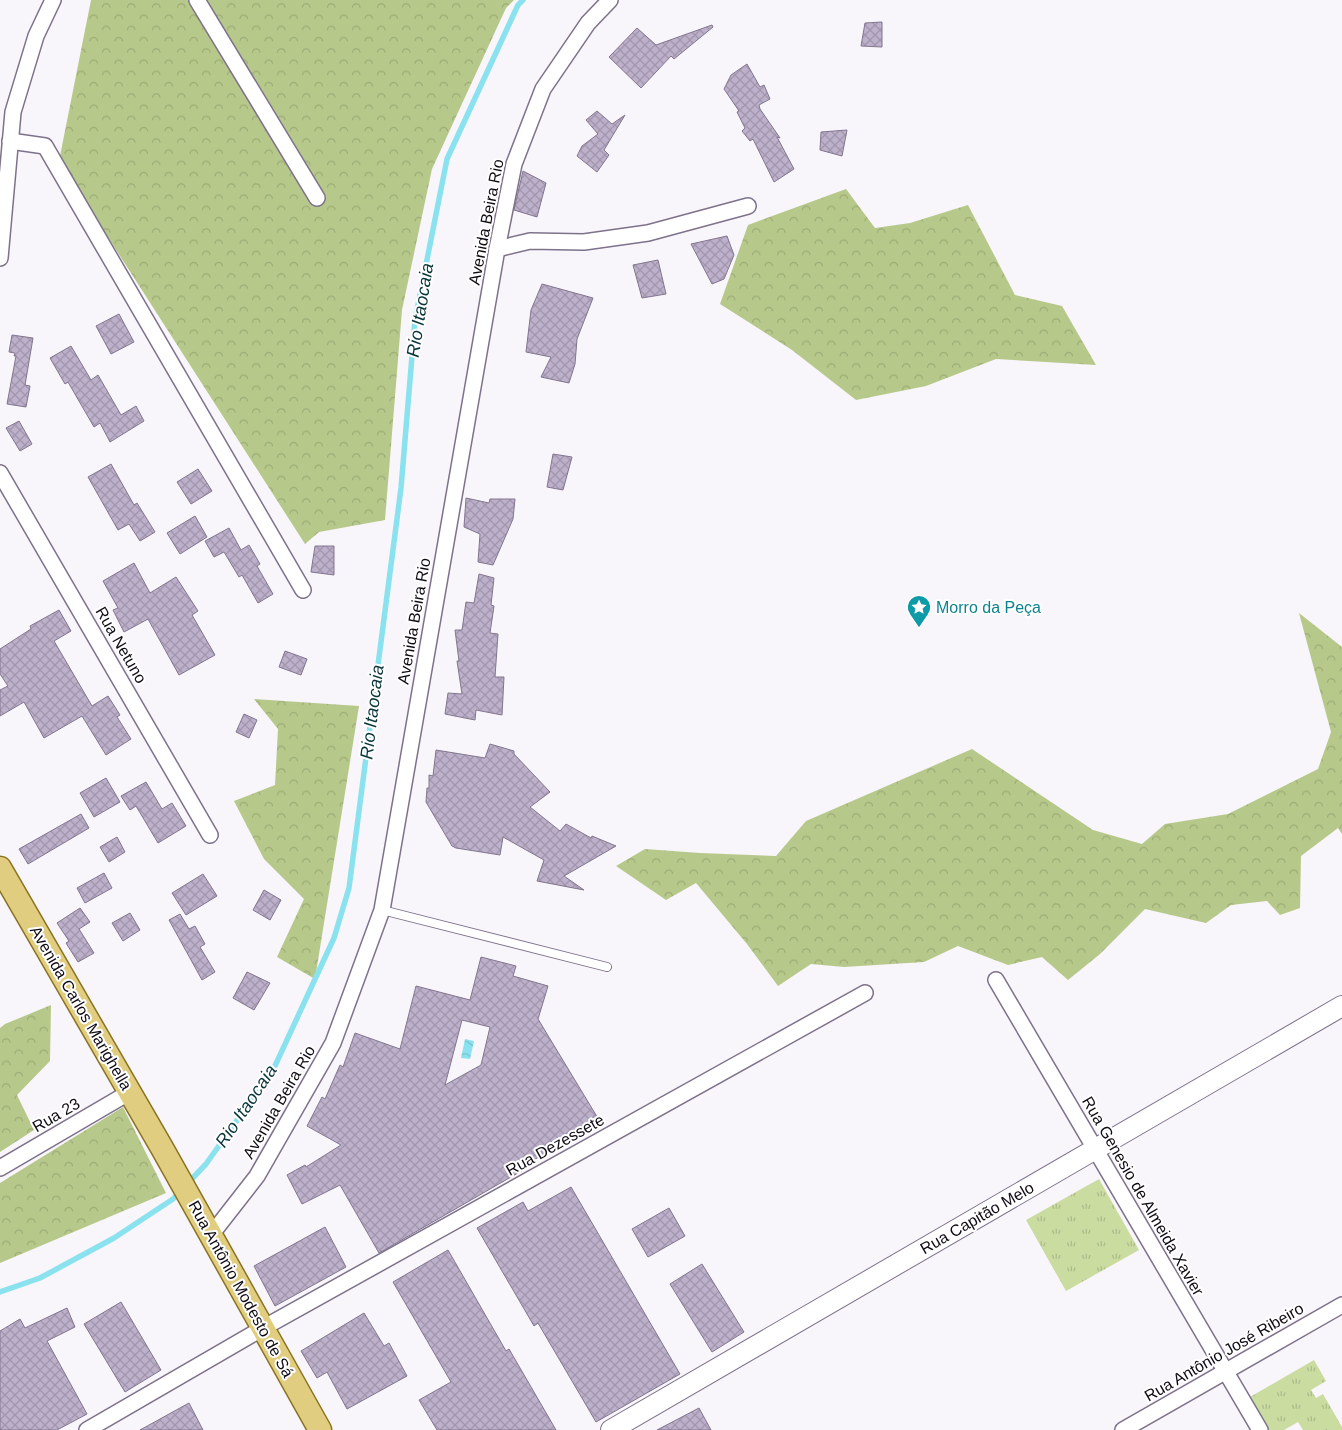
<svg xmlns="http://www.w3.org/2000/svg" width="1342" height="1430" viewBox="0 0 1342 1430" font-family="Helvetica,sans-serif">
  <defs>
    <pattern id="grass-tufts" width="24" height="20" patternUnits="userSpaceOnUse" patternTransform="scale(1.25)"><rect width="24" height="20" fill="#cadca0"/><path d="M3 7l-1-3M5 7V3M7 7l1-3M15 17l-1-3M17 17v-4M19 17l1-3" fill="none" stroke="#acbb89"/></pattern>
    <pattern id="forest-crowns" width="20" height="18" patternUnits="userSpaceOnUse" patternTransform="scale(1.25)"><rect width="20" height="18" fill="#b7c98a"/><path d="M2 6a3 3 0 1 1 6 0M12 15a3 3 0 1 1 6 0" fill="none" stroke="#9cab76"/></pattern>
    <pattern id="water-waves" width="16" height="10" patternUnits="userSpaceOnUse" patternTransform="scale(1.25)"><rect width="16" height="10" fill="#8be2ef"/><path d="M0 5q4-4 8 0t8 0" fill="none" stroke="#77c1cc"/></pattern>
    <pattern id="building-cross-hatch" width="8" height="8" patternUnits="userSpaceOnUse" patternTransform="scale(1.25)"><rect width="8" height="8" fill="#bdb0cb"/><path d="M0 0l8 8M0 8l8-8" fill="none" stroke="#a196ad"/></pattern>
  </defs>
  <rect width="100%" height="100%" fill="#f8f5fb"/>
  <g fill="url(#grass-tufts)">
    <path d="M1099,1179L1139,1250L1066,1291L1026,1220Z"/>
    <path d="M1314,1360L1326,1381L1311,1390L1316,1398L1323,1394L1342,1427V1430H1303L1298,1422L1284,1430H1269L1250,1397Z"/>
  </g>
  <g fill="url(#forest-crowns)">
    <path d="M91,0H514L506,8L432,169L402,310L385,520L319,532L305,544L59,161Z"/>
    <path d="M846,189L875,228L910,223L968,205L1015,295L1062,306L1096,365L996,359L926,386L856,400L792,350L720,304L748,225Z"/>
    <path d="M1299,613L1342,647V834L1338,828L1301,856L1300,908L1280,915L1267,901L1231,905L1206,923L1145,909L1100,954L1068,980L1042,957L1008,965L958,946L924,962L844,967L811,964L778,986L747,944L696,883L666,900L616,866L645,849L700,853L776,856L806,821L972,749L1093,830L1142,844L1165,824L1228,814L1318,769L1331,732Z"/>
    <path d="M254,699L359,706L315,979L277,957L304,899L264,859L234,801L275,785L278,729Z"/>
    <path d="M51,1005L50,1061L17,1095L34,1130L0,1152V1028L5,1024Z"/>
    <path d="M123,1107L166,1193L0,1263V1183Z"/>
  </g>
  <path fill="url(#water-waves)" d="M465,1039L474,1041L470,1059L461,1058Z"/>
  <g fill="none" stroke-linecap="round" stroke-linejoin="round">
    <g stroke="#8be2ef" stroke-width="5.5">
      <path d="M188,1183L206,1164L274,1068L334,938L349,888L401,488L415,320L447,159L518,5L523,0"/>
      <path d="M0,1292L40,1278L114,1238L173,1199L180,1191"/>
    </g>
  </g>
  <g fill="url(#building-cross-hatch)" stroke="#82768f" fill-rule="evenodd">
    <path d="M882,22V47L861,46L865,23Z"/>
    <path d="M712,25L713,27L674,59L671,56L641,88L609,57L637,28L656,45Z"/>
    <path d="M747,64L760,87L764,85L770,99L759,105L760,109L780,138L777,137L794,169L774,182L753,139L750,141L742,131L745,128L737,112L739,111L724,89L731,75Z"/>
    <path d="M597,111L612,124L625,115L604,150L609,155L597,172L577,156L582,146L598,134L586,120Z"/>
    <path d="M847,130L842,156L820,150L821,132Z"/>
    <path d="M523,171L546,183L537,217L514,210Z"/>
    <path d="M727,236L734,255L724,279L712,284L691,244Z"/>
    <path d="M658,260L666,294L642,298L633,265Z"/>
    <path d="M542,284L593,298L577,339L575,364L569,383L541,377L551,357L526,352L531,310Z"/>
    <path d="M119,314L134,342L111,354L96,326Z"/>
    <path d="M12,335L33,338L25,385L30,386L26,407L7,404L16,356H14L15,353L9,352Z"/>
    <path d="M71,346L91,380L98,375L121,415L136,406L144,421L110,442L100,423L94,427L68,382L65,384L50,358Z"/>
    <path d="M19,421L32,444L20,451L6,428Z"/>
    <path d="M553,454L572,457L563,490L547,487Z"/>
    <path d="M111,464L134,505L137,503L155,532L140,541L129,524L118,530L88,477Z"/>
    <path d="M198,469L212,491L191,504L177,482Z"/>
    <path d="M466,498L489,503L490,499H515L513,519L493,565L478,562L480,534L464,527Z"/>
    <path d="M195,516L207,537L180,554L167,533Z"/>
    <path d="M229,528L241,550L249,545L260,564L257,566L273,594L258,603L242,575L239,577L224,552L214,557L205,541Z"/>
    <path d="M315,546H334V575L311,572Z"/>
    <path d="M134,563L150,593L176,577L198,611L192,615L215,655L179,675L148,619L124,632L113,610L118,608L103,581Z"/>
    <path d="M479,574L494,578L491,605L494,606L490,633L498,634L495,677H504L502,715L476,710L475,720L445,714L448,693L462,694L457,661H459L455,630H462L466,602L474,603Z"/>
    <path d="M59,610L71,631L54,641L92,706L108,696L120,715L117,717L131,739L106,755L82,716L44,738L24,702L0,716V690L8,686L0,674V649L31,629L30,626Z"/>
    <path d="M285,651L307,659L301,675L279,667Z"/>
    <path d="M244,714L257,720L249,738L236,732Z"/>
    <path d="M490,744L514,751V754L550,792L530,807L560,831L566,824L591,838L592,836L616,846L564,876L584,890L537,881L544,860L503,837L500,855L456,848L452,846L426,802L427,788H429V775L433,776L436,750L485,758Z"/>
    <path d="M106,778L120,802L94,817L80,793Z"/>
    <path d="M146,782L162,809L172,803L186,826L158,843L136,806L130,810L121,796Z"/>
    <path d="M81,814L89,828L28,864L19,849Z"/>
    <path d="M117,837L125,852L109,862L100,847Z"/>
    <path d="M104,873L112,888L85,903L77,888Z"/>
    <path d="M203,874L217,896L186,915L172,893Z"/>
    <path d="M264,890L281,900L270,920L253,910Z"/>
    <path d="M80,908L90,922L79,929L94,953L78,962L66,943L69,941L57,923Z"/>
    <path d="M130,913L140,930L123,941L112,923Z"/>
    <path d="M180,914L189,929L195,926L205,944L200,947L215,972L202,980L169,920Z"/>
    <path d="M481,957L516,966L513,976L548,986L538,1019L599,1120L529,1163L530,1166L379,1253L340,1185L302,1204L287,1175L305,1165L306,1167L341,1145L307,1126L322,1097L325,1099L340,1065L343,1067L355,1033L400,1049L416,986L470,1000ZM462,1020L490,1027L481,1065L445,1085Z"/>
    <path d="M247,972L270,983L254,1010L233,998Z"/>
    <path d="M571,1187L680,1374L596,1422L538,1323L534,1326L477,1228L523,1202L528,1211Z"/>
    <path d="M669,1208L685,1236L648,1257L632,1229Z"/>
    <path d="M325,1227L346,1267L275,1306L254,1266Z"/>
    <path d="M448,1250L506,1351L509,1349L556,1430H437L419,1400L451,1382L393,1282Z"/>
    <path d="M702,1264L744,1332L712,1352L670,1284Z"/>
    <path d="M121,1302L161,1370L125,1392L84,1324Z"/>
    <path d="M67,1308L75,1327L47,1341L87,1414L57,1430H0V1331L20,1319L25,1328Z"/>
    <path d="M364,1313L384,1346L389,1343L407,1376L347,1409L327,1372L317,1378L301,1351Z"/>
    <path d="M189,1403L203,1430H140Z"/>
    <path d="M699,1408L711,1430H657Z"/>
  </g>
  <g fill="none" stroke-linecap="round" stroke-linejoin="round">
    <g stroke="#7e728b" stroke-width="10">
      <path id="service" d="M382,910L607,967"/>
    </g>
    <g stroke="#7e728b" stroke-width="18">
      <g id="minor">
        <path d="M197,0L317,198"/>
        <path d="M10,141L45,146L303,590"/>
        <path d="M497,249L530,241L584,242L648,233L748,206"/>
        <path d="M0,258L13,112L36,36L53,0"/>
        <path d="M0,473L210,835"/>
        <path d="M996,980L1260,1430"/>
        <path d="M0,1168L130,1092"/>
        <path d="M211,1235L257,1176L333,1043L382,910L497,249L514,164L543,89L588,23L610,0"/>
        <path d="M87,1430L263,1328L865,993"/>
        <path d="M1123,1430L1342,1305"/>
      </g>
    </g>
    <g stroke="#7e728b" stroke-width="22">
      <path id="secondary" d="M611,1430L1342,1006"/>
    </g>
    <g stroke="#8a7321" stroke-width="25">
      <path id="primary" d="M0,868L162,1148L320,1430"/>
    </g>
    <use href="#service" stroke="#fff" stroke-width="8"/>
    <use href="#minor" stroke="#fff" stroke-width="15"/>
    <use href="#secondary" stroke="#fff" stroke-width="20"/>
    <use href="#primary" stroke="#e1cd7f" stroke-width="22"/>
  </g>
  <defs>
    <g id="sight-pin" transform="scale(1.25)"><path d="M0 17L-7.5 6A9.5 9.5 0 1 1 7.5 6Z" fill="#0f9aa8" stroke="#fff"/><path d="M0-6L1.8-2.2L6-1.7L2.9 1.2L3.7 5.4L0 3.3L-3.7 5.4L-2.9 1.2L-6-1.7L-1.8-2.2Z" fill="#fff"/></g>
  </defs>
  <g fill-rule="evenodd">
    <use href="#sight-pin" x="919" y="607"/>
  </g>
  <g text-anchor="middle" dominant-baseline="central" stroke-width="4" stroke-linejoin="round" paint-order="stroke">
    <g font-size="16" fill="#0f0a13" stroke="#fff">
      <text transform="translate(486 222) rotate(-79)">Avenida Beira Rio</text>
      <text transform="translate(414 621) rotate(-80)">Avenida Beira Rio</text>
      <text transform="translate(121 645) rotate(60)">Rua Netuno</text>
      <text transform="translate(81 1008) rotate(60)">Avenida Carlos Marighella</text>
      <text transform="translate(279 1102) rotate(-60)">Avenida Beira Rio</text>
      <text transform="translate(56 1115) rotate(-30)">Rua 23</text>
      <text transform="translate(555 1145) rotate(-29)">Rua Dezessete</text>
      <text transform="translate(1143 1196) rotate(60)">Rua Genesio de Almeida Xavier</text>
      <text transform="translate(977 1218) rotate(-30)">Rua Capitão Melo</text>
      <text transform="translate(241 1289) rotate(61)">Rua Antônio Modesto de Sá</text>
      <text transform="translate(1224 1352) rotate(-30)">Rua Antônio José Ribeiro</text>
    </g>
    <g font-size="16" fill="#0d838f" stroke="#fff" text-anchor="start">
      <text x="936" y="607">Morro da Peça</text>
    </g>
    <g font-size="18" font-style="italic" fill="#0b363c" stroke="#fff">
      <text transform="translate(420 310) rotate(-81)">Rio Itaocaia</text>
      <text transform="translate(372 712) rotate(-83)">Rio Itaocaia</text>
      <text transform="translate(246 1106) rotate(-56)">Rio Itaocaia</text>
    </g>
  </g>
</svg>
